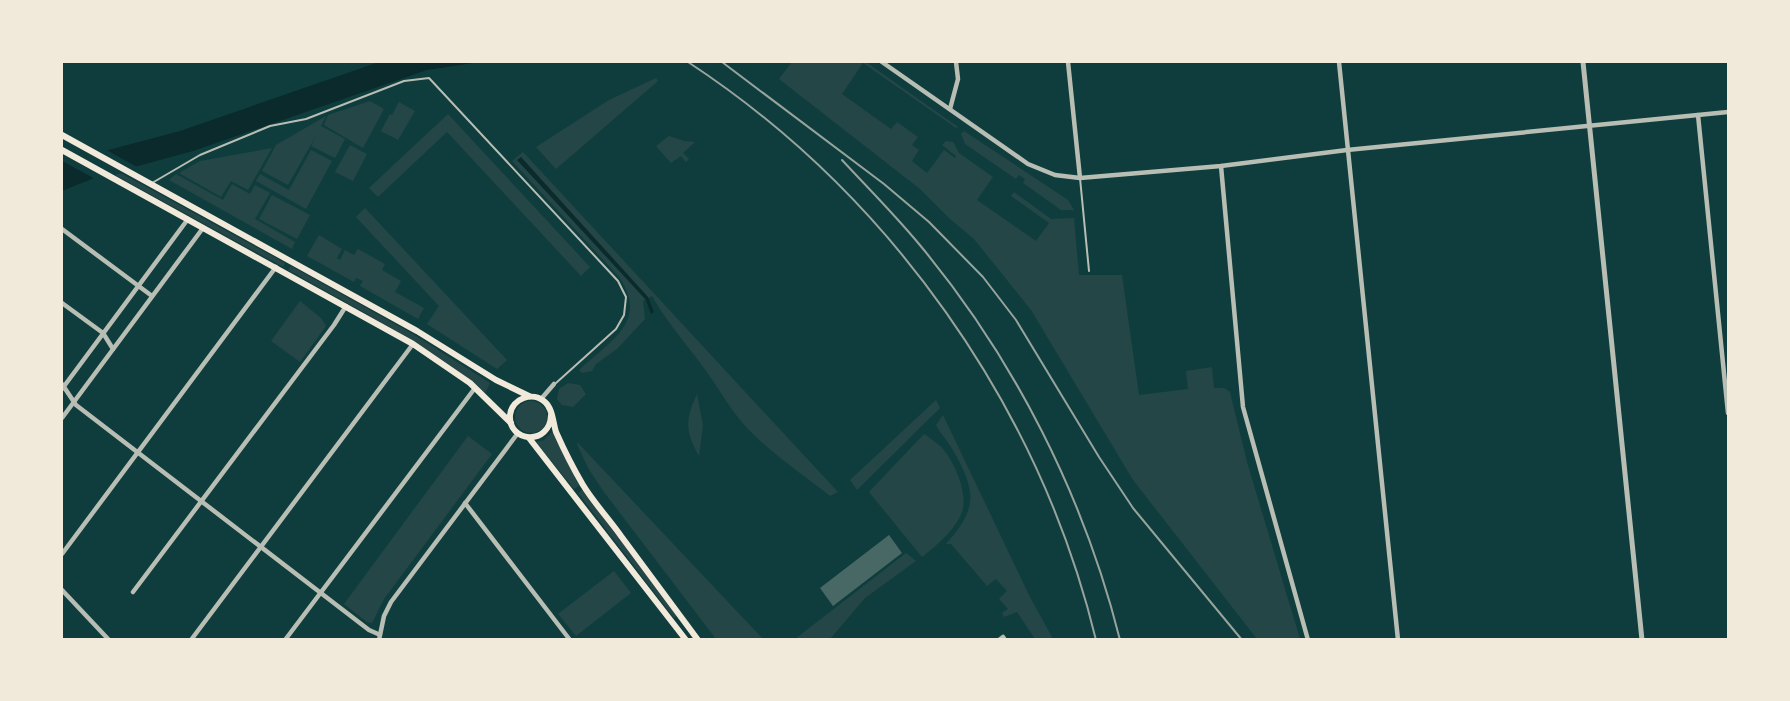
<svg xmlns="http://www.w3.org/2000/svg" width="1790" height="701" viewBox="0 0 1790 701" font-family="Commissioner,sans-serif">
  <rect width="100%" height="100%" fill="#0f3d3e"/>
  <g fill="#244646">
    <path d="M792,62H866L958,127L956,128L863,63L842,94L891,129L897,122L918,137L912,145L919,150L912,161L927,173L944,150L955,158L956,156L942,145L946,141L953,142L959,153L993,177L977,200L1036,241L1049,223L1011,196L1014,192L1051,219L1074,218L1079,275H1122L1139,395L1188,389L1186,371L1212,367L1214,388H1224L1230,392L1247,462L1300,639H1257L1133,480L1031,310L974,239L950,219L920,189L779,79Z"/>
    <path d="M656,78L658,81L556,169L536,147L609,100Z"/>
    <path d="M370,101L384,109L363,148L324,125L328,115Z"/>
    <path d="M399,102L415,111L398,140L381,131L390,114L392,115Z"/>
    <path d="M448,114L590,267L581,276L447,132L378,197L369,188Z"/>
    <path d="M326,116L321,126L345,139L335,158L311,146L317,134L288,185L262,171L276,145Z"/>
    <path d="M964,131L1068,200L1074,210H1061L1023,183L1025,179L1019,175L1016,179L965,144L961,134Z"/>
    <path d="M669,136L684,141L695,142L683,153L689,159L686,162L681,156L671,163L656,146Z"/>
    <path d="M350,145L367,154L353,181L335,172Z"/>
    <path d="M272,148L248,190L231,181L221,197L179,173L200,161Z"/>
    <path d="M311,150L332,161L306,209L256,181L260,174L289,190Z"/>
    <path d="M523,152L838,492L830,496C805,476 778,458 755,436C735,417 726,400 711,378C692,350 669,326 652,296L643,301L645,319L617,349L596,364L592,371L582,373L579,370C609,341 650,322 619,277L512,161Z"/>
    <path d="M119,172L285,263L283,267L115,175Z"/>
    <path d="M176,174L223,200L232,184L250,194L255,185L270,193L255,219L295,242L292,249L169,180Z"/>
    <path d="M272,195L310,215L297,239L259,219Z"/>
    <path d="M365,208L507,360L497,369L427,324L439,306L356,217Z"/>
    <path d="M319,235L342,249L337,258L340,260L345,250L354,255L358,249L385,264L382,270L401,281L395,292L424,308L418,319L360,286L363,281L356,278L354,282L307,256Z"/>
    <path d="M291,266L413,334L490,383L485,393C424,343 356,308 288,270Z"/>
    <path d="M300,301L321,318L326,326L300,362L271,341Z"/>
    <path d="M568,383L580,385L586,394L573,407L562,405L557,399L559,389Z"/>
    <path d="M697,394L703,425L699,456C685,431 685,420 697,394Z"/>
    <path d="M936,400L940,408L857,490L850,480Z"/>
    <circle cx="531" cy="417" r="16"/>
    <path d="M943,415L1030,597L1053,639H1035L1017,612L1004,617L1002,613L1008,609L999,599L1007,591L996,579L987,586L951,544H946C977,509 977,493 954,452C949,442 941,435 936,425Z"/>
    <path d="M553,431L580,485L574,489L536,442L544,440Z"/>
    <path d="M924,434C929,437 934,441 939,445C952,456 967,490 963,508C959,527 937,545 922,557L869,492Z"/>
    <path d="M468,436L492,454L384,599L372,623L367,622L344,604Z"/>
    <path d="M578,443L763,639H716L604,492L588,468L577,444Z"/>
    <path d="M583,489L678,615L674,618L578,493Z"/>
    <path d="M906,553L916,561L865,598L830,639H795Z"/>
    <path d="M614,571L631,593L576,636L558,614Z"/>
  </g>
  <g fill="#0a2a2b">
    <path d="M379,62H480L427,70L193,151L94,178L62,191V163L63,162L180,131Z"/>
    <path d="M521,157L648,297L654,312L651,314L646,300L517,160Z"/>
  </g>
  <path fill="#0f3d3e" d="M101,147L139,168L97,180L62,161V159Z"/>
  <path fill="#486865" d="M889,535L902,553L833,606L820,588Z"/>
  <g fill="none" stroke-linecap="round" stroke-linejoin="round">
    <g stroke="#b8beb3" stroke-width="2">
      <path d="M1080,178L1089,271"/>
      <path d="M152,183L200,155L270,126L306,119L404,81L429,78L618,281L626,297L624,315L616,329L556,383"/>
    </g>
    <g stroke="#b8beb3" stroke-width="4.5">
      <path d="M882,62L1028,164L1055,175L1080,178L1221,166L1347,150L1728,112"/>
      <path d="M1068,62L1080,178"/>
      <path d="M1339,62L1398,640"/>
      <path d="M950,109L958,79L956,62"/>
      <path d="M1698,115L1728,413"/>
      <path d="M1221,166L1243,407L1308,640"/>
      <path d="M62,229L152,296"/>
      <path d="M62,303L103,333L113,349"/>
      <path d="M62,384L76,405L369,630L378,634"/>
      <path d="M62,389L188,219"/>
      <path d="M541,399L554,384"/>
      <path d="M62,418L203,228"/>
      <path d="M465,503L570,640"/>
      <path d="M62,554L276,267"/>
      <path d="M62,590L109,640"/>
      <path d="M133,592L334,325L346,306"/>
      <path d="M191,640L413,344"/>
      <path d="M285,640L475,388"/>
      <path d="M379,640L384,616L391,602L518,433"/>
      <path d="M999,640L1003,637L1005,640"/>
    </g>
    <path stroke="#b8beb3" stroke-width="5" d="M1583,62L1642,640"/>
    <g stroke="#f1e9da" stroke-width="6">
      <path d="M62,135L417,331L496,380L529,396"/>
      <path d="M62,150L413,344L470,383L511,423"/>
      <path d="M551,415C550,446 508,443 510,415C512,398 533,391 545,402C553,409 553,423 556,432C564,450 573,468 583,485C594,503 609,519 621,536C647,571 672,605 698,640"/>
      <path d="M529,438L686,640"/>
    </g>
    <g stroke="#97a49c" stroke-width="2">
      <path d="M688,62C889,194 1039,405 1096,640"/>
      <path d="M722,62L884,184L929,222L983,277L1016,320L1099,457L1133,508L1242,640"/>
      <path d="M842,160C868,188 895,215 919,244C1014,358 1084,496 1120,640"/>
    </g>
  </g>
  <rect width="1790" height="701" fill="none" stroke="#f1e9da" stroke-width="126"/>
</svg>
